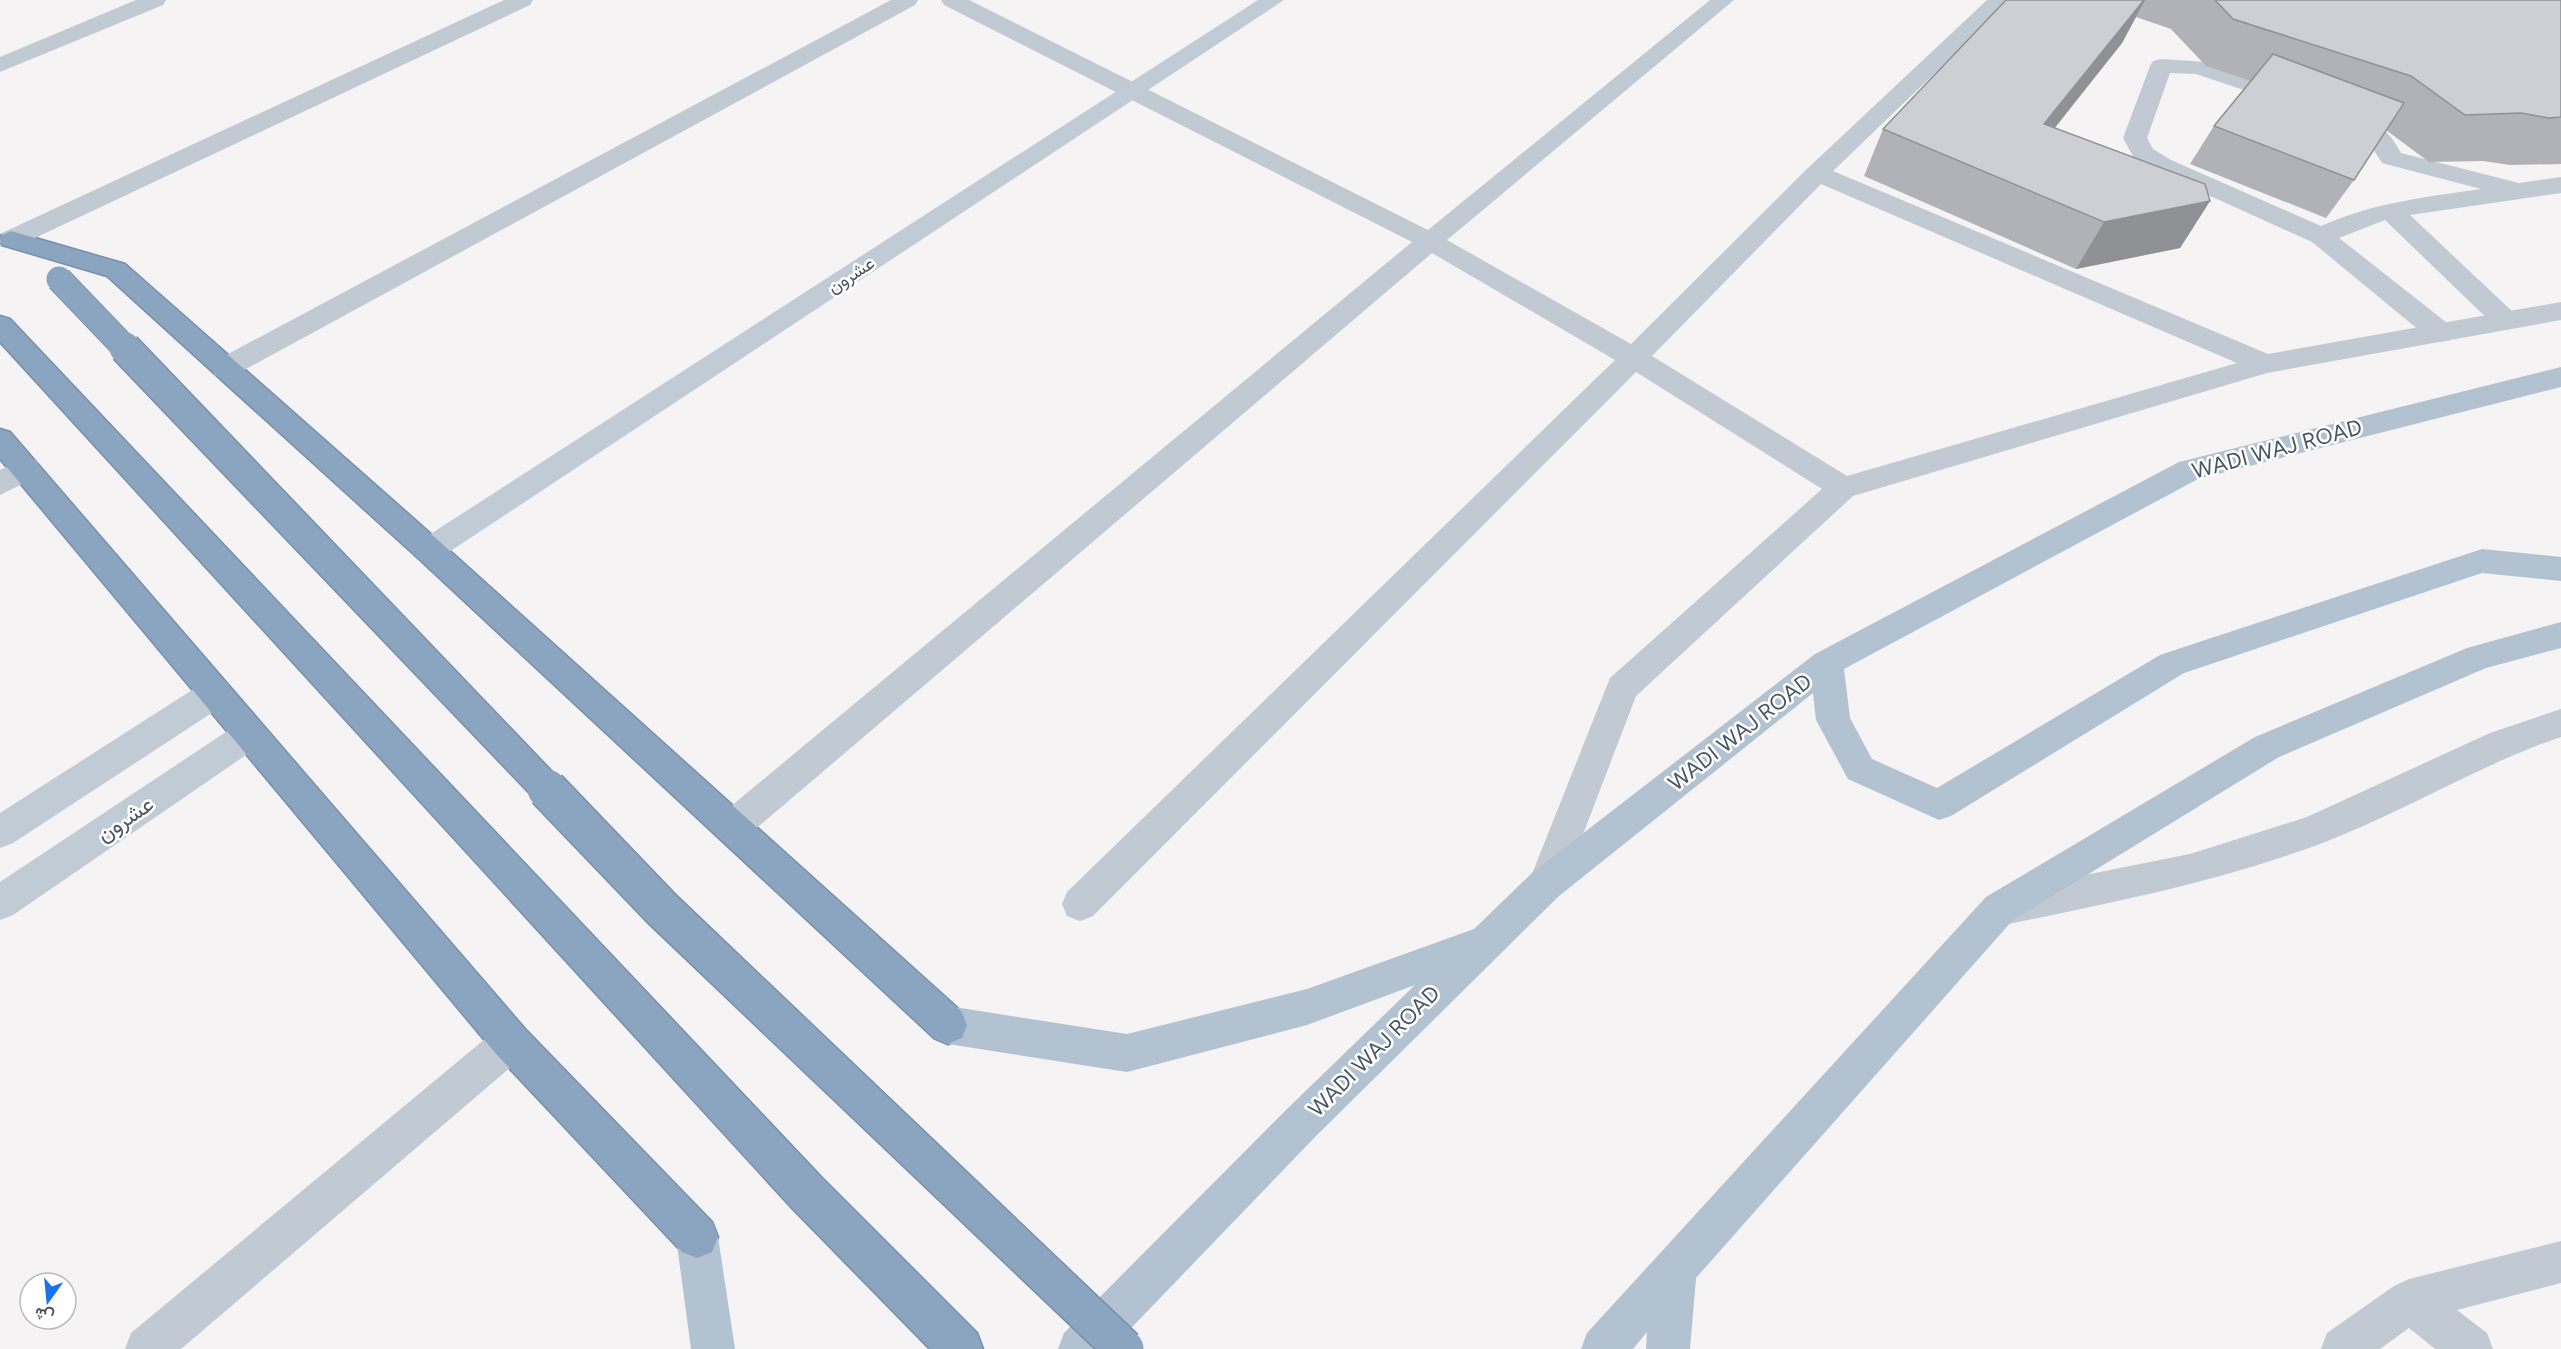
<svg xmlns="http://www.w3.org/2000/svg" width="2561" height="1349" viewBox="0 0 2561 1349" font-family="Figtree,Vazirmatn,sans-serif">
  <rect width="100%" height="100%" fill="#f5f3f3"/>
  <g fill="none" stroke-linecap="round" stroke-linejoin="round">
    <g stroke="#7690ad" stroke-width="3">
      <g id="highway">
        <path d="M11,231L125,264L440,542L962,1012L967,1025L962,1038L948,1044L934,1038L418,558L107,276L2,245L0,236Z"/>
        <path d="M0,316L10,319L822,1178L977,1333L983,1349H930L792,1208L0,342Z"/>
        <path d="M0,429L10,432L525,1029L712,1222L718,1237L712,1252L697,1258L682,1252L497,1055L0,459Z"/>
      </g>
    </g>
    <path fill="#c1cad2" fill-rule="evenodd" d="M2161,59L2206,62L2297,93L2301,98L2297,103L2289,105L2196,74L2170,73L2147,138L2153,149L2171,160L2321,226C2372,203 2425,197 2481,189L2382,163L2365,136L2336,122L2332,117L2336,112C2364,105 2389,130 2401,153L2519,183L2561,177V193L2410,215L2516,315L2520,321L2516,327L2506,330L2496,327L2385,220L2339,238L2451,326L2455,333L2451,340L2441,342L2431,340L2312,242L2153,170L2134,158L2123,138L2150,66L2153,61Z"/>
    <g fill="#c1cad2" fill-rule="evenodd">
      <path d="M136,0H166L163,5L0,72V57Z"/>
      <path d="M504,0H533L530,5L20,245L11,247L0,242L2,233Z"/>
      <path d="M891,0H918L915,5L235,375L225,378L215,375L211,368L215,361Z"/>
      <path d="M941,0H969L1428,230L1710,0H1734L1447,240L1631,344L1808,168L1987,0H2011L1833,171L2268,354L2561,302V320L2267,373L1853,496L1636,696L1564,884L1559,896L1546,901L1533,896L1528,884L1610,678L1822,489L1636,372L1093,916L1080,921L1067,916L1062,904L1067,892L1615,360L1432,253L745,838L732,843L719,838L714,827L719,816L1412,242L944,5ZM1821,184L2237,363L1847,476L1652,356Z"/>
      <path d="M26,458L36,461L41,469L36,477L0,495V470Z"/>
      <path d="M2561,709V737C2479,765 2405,811 2325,842C2219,882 2114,902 2004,925L1991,920L1986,908L1991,896L2004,891L2190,854L2307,817L2490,733Z"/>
      <path d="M511,1023L525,1029L531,1042L525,1055L181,1349H125L131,1333L497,1029Z"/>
      <path d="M2561,1241V1283L2457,1310L2487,1333L2493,1349H2435L2409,1328L2380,1349H2321L2327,1333L2394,1286L2409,1279Z"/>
    </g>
    <g fill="#c1cbd6" fill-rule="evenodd">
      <path d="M1258,0H1284L440,558L429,562L418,558L414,550L418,542Z"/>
      <path d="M215,679L227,683L232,693L227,703L13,843L0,848V813L203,683Z"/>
      <path d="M250,720L262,724L267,734L262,744L13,915L0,920V882L238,724Z"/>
    </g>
    <g fill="#b3c2d1" fill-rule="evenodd">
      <path d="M2561,367V387L2198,479L1844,669L1850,718L1872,759L1937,788L2160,655L2172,651L2482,549L2561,557V581L2482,573L2184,673L1951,816L1939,820L1848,779L1816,720L1813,693L1559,896L1315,1137L1111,1349H1058L1064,1333L1287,1109L1415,985L1307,1025L1127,1072L948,1044L934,1038L929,1025L934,1012L948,1006L1127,1034L1307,989L1474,929L1533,872L1815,654L2179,462Z"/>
      <path d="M2561,622V648L2486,668L2279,757L2012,921L1696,1278L1690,1349H1646L1647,1332L1633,1349H1581L1587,1333L1986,897L2255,737L2467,648Z"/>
      <path d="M697,1216L712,1222L718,1237L735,1349H691L676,1237L682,1222Z"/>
    </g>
    <use href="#highway" fill="#8ba5c1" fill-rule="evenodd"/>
    <g stroke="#7690ad" stroke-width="27" stroke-linecap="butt">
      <path id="highway-bridge-far2" d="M59,279L126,349"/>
    </g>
    <g stroke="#7690ad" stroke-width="34" stroke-linecap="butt">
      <path id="highway-bridge-far1" d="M125,348L549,791"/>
    </g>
    <g stroke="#7690ad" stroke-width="42" stroke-linecap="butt">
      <path id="highway-bridge" d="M547,789L662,909L1124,1349"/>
    </g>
    <use href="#highway-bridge-far2" stroke="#8ba5c1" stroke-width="25"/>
    <use href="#highway-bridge-far1" stroke="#8ba5c1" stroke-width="31"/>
    <use href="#highway-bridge" stroke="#8ba5c1" stroke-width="39"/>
  </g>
  <path fill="#b0b2b7" d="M2006,0H2561V164L2510,165L2483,161L2429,162L2386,130L2354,180L2326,218L2190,164L2214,126L2251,81L2206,66L2171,29L2136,17L2122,43L2055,128L2210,201L2180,248L2076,269L1864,176L1883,129Z"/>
  <g fill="#909195">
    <path d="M2144,0H2145L2122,43L2020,171L2044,124Z"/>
    <path d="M2210,201L2180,248L2076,269L2104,222Z"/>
  </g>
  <g fill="#cdcfd5" stroke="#909195" stroke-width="1.5">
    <path d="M2006,0H2144L2044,124L2205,184L2210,201L2104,222L1883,129Z"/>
    <path d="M2215,0H2561V117L2549,118L2521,113L2465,115L2411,76L2233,19Z"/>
    <path d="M2273,54L2404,103L2354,180L2214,126Z"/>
  </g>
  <g text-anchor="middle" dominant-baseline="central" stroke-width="5" stroke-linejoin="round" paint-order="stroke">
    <g font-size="18" fill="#4a5661" stroke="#fff">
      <text transform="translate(851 275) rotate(-33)">عشرون</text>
    </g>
    <g font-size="22" fill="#4a5661" stroke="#fff">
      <text transform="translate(2277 449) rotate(-15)">WADI WAJ ROAD</text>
      <text transform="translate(1740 732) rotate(-38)">WADI WAJ ROAD</text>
      <text transform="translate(125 819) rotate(-34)">عشرون</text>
      <text transform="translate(1374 1051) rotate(-45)">WADI WAJ ROAD</text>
    </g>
  </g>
  <g transform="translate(48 1301) rotate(195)"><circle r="28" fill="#ffffff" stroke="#b7bbc0" stroke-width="1.5"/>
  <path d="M0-4.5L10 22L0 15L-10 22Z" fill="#1a73e8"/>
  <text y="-9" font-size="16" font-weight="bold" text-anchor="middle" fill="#4a5661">ش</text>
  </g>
</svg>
